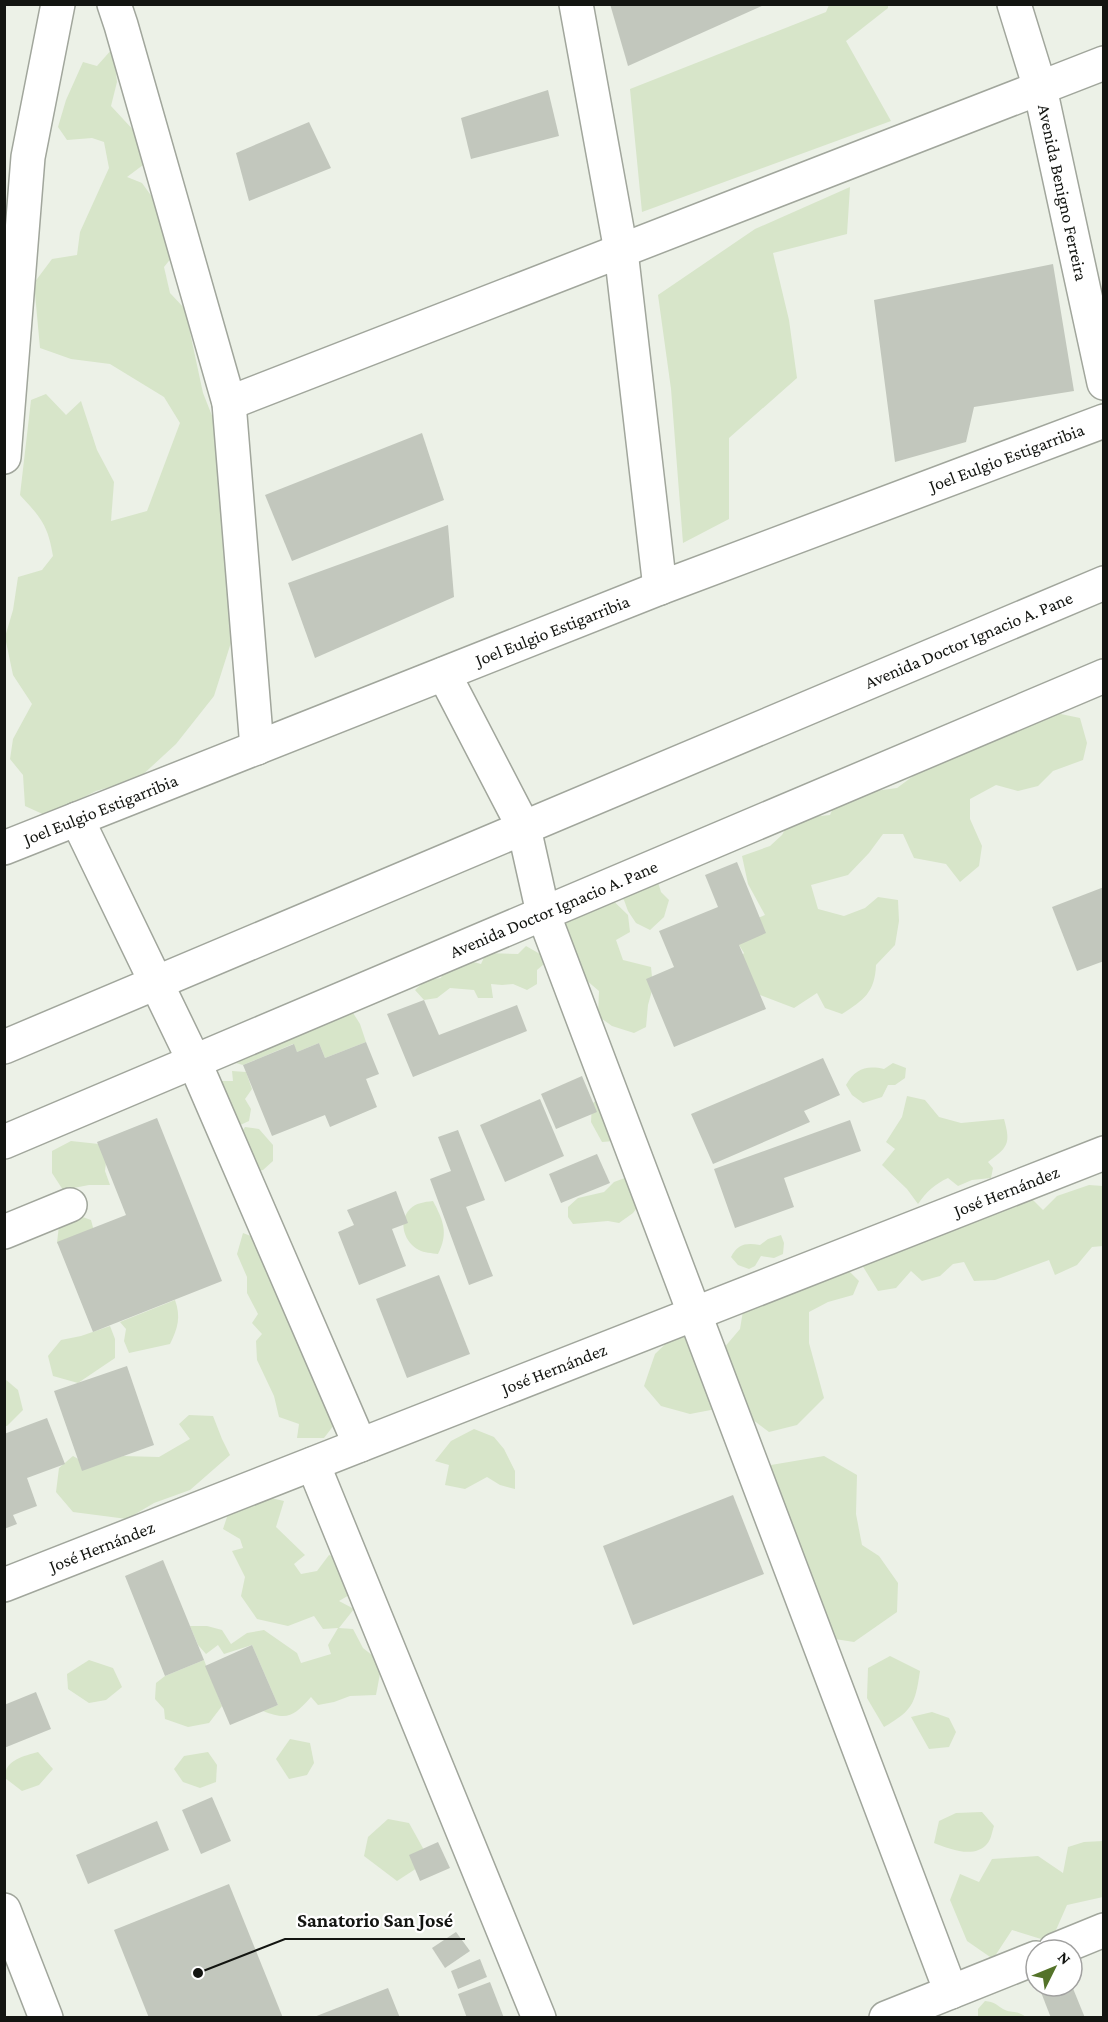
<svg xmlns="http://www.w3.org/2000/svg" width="1108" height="2022" viewBox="0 0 1108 2022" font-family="'Crimson Pro',serif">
  <rect width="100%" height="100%" fill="#ecf1e7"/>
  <g fill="#d7e5c9">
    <path d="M829,5H888V8L846,41L891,121L642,212L630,89L826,12Z"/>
    <path d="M113,48L117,82L111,106L136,133L147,162L127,177L142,183L155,201L172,257L164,267L170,293L185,309L203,393L234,471L235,630L214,696L176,744L138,779L96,791L47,816L25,806L23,775L10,759L13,739L32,704L13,675L5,637L13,610L18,577L42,570L53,556C48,525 41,518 20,495L31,400L46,394L66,415L81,401L97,450L114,482L111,521L147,511L180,423L164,397L110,364L71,359L40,348L34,283L52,259L77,255L80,232L109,168L104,142L92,138L67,140L58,127L66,100L83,62L97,66Z"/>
    <path d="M850,187L847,234L773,253L789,320L797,378L729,438V519L683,543L671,389L658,295L755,229Z"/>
    <path d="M1056,713L1080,718L1087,743L1083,760L1053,771L1038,786L1018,791L996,785L970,799V819L982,846L979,866L960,882L946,864L914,858L903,834H883L869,853L848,875L811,885L818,909L844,916L865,908L878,897L898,900L899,921L895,945L876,965C875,992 864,1000 842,1014L825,1008L817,993L794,1008L760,995L738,960L744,953L739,945L748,922L765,915L748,884L742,856L770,846L782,835L793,815L811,817L830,815L835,803L875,791L897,788L920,771Z"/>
    <path d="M699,864L690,871L657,879L661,892L669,900L664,917L650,930L636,923L628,911L624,900L615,893Z"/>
    <path d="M601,889L628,915L630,932L616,940L623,960L651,967L653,987L648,1005L646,1027L634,1033L612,1026L598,1016L599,991L572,968L578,962L577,955L561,937L574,901Z"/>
    <path d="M526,946L540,954L544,964L537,970V984L527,990L513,984L502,985L491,984L493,998H478L474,990L450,988L437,998L424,1000L415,990L426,980L441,978L443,972L452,963L464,967L466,960L481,964L486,953L518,954Z"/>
    <path d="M350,1008L360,1024L366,1042L325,1058L319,1043L297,1052L293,1044L243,1065L232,1062Z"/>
    <path d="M893,1063L906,1068L905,1078L895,1085H888L882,1097L863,1103L852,1095L846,1085C855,1069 866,1065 884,1069Z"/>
    <path d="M232,1071L246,1072L252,1089L245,1099L251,1109L249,1121L236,1127L212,1089L221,1081H233Z"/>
    <path d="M603,1094L614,1141L602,1142L591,1122L592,1104Z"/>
    <path d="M907,1096L925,1100L939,1117L961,1123L1004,1119C1011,1144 1008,1147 988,1162L993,1168L991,1178L972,1180L958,1186L948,1178C935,1184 926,1192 918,1204L907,1189L882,1165L895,1149L886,1142L902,1117Z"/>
    <path d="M245,1127L259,1129L273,1145V1161L263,1170L252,1173L235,1142Z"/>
    <path d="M71,1141L108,1145L105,1171L110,1185H89L63,1190L52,1173V1151Z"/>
    <path d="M630,1176L645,1197L633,1213L619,1223L608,1221L573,1224L568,1217V1207L578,1198L604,1192L614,1182Z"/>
    <path d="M1089,1185L1103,1186V1246L1092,1247L1077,1265L1055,1275L1049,1260L995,1280L974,1281L964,1262L953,1264L940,1276L922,1281L911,1271L896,1288L878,1291L862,1265L1027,1194L1043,1210L1057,1196Z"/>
    <path d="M433,1201C443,1220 449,1233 438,1254C432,1253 424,1253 419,1250C405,1243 397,1222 410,1209C416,1203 424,1202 433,1201Z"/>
    <path d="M77,1215L91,1220L95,1235L67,1255L57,1243L59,1225Z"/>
    <path d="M243,1233L267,1242L337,1421L324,1438H297L299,1424L279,1417L274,1396L257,1360L256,1341L262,1334L252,1323L258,1314L247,1293V1277L237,1254Z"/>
    <path d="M781,1235L784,1243L783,1254L774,1258L761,1256L755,1266L749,1269L738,1265L731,1257C738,1243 747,1243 760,1245L768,1239Z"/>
    <path d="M846,1268L859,1281L853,1295L828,1302L809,1312V1343L824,1398L797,1425L769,1432L732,1404L723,1349L740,1329L743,1311Z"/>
    <path d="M175,1300C181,1317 178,1328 170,1344L129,1353L124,1341L126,1329L120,1322Z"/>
    <path d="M110,1326L115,1339V1358L78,1383L53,1376L48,1356L61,1340L81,1336Z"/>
    <path d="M679,1331L701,1346L716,1409L690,1414L661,1406L644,1386L655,1354Z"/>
    <path d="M5,1379L18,1390L23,1410L7,1426H5Z"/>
    <path d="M189,1415L213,1416L222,1439L230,1455L190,1490L154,1503L127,1519L73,1512L56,1492L59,1468L73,1456L91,1466L123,1456L159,1457L190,1439L179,1424Z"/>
    <path d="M474,1429L494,1437L504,1449L515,1471V1489L500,1485L487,1477L465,1489L445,1485L449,1465L435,1461L451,1441Z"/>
    <path d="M824,1456L857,1475L856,1514L862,1545L879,1556L898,1583L897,1612L854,1642L822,1637L765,1501L771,1465Z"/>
    <path d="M258,1495L284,1501L276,1527L305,1555L294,1564L301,1574L317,1571L329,1555L354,1565L356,1591L339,1601L354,1609L339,1628L353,1629L363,1648L382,1663L376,1695L350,1696L334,1702L318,1705L311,1697C294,1716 288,1721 263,1711L278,1705L252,1645L224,1654L218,1645L206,1654L198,1645L190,1626H207L222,1630L231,1644L247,1633L264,1630L297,1653L301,1663L331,1654L328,1645L338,1628L323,1629L314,1616L288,1626L257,1619L241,1596L245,1577L232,1551L243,1548L240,1539L223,1529L230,1508Z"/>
    <path d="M890,1656L920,1671C915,1704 913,1710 884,1727L867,1698L868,1668Z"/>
    <path d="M89,1660L113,1668L122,1687L106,1700L89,1703L68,1689L67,1674Z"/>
    <path d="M204,1660L222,1706L209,1723L188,1727L165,1719L164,1709L155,1699L156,1683L165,1676Z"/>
    <path d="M932,1712L949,1718L956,1732L949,1747L929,1749L911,1717Z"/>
    <path d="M290,1739L310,1743L314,1763L307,1775L289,1779L276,1759Z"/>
    <path d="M38,1752L53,1769L39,1785L22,1791L5,1778C4,1760 24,1756 38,1752Z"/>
    <path d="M208,1752L217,1765L216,1782L200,1788L183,1782L174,1769L184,1756Z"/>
    <path d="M982,1812L994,1826C992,1832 991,1840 987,1844C974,1859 950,1849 934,1843L939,1821L956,1813Z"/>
    <path d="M388,1819L409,1823L424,1850L417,1868L397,1881L364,1856L368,1837Z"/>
    <path d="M1103,1841V1897L1067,1905L1056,1930L1041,1939L1012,1930L993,1959L967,1941L950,1900L960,1874L979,1882L992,1859L1038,1856L1063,1873L1068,1847L1084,1842Z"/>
    <path d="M985,2001C995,2002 995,2004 1003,2009C1011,2014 1015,2009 1026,2017H978V2009Z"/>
  </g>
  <g fill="#c2c7bd">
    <path d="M610,4H766L628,66Z"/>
    <path d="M548,90L559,136L471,159L461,118Z"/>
    <path d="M309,122L331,168L249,201L236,153Z"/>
    <path d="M1053,264L1074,391L974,407L966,442L895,462L874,300Z"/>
    <path d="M422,433L444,500L292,561L265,495Z"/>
    <path d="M448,525L454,597L315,658L288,583Z"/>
    <path d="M737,862L766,933L739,945L766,1009L674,1047L646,979L674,967L659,931L718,907L705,875Z"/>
    <path d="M1104,887V961L1077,971L1052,907Z"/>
    <path d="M424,1000L439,1035L517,1005L527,1031L413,1077L387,1014Z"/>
    <path d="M366,1042L379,1074L366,1079L377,1107L330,1127L325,1115L272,1136L243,1065L294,1044L297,1052L319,1043L325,1058Z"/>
    <path d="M823,1058L840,1095L804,1111L810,1122L713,1164L691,1114Z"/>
    <path d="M582,1076L597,1112L556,1129L541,1094Z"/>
    <path d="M540,1099L564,1156L505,1182L480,1125Z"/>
    <path d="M157,1118L222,1281L93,1332L57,1242L126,1215L97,1142Z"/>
    <path d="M850,1120L861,1151L784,1178L794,1207L735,1228L714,1169Z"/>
    <path d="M458,1130L485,1200L466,1207L493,1276L469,1285L430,1179L451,1171L438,1137Z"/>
    <path d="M597,1154L610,1183L561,1203L549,1174Z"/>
    <path d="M396,1191L408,1223L392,1229L406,1266L359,1285L338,1232L354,1225L347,1210Z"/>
    <path d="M439,1275L470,1354L407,1378L376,1299Z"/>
    <path d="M127,1366L154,1445L82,1471L54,1391Z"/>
    <path d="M47,1418L65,1464L27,1478L37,1506L13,1515L17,1524L4,1529V1434Z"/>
    <path d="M733,1495L764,1574L633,1625L603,1546Z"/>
    <path d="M163,1560L204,1660L165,1676L125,1576Z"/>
    <path d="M252,1645L278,1705L230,1725L205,1666Z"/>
    <path d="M36,1692L51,1729L4,1748V1705Z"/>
    <path d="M212,1797L231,1841L201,1854L182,1810Z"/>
    <path d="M157,1821L169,1850L88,1884L76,1855Z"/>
    <path d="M438,1842L450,1868L420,1881L409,1855Z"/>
    <path d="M229,1884L283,2018H149L114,1930Z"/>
    <path d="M456,1932L470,1951L445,1968L432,1948Z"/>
    <path d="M480,1959L487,1977L458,1989L451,1971Z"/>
    <path d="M490,1982L504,2018H467L458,1994Z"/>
    <path d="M1042,1986H1072L1085,2018H1051L1039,1987Z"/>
    <path d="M388,1988L400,2018H314V2017Z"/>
  </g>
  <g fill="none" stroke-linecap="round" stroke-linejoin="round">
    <g stroke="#a1a69c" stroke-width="36">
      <g id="minor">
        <path d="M114,4L121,25L229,403L257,748"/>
        <path d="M576,4L621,251L660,588"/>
        <path id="s1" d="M1014,4L1040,88L1104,383"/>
        <path d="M229,403L1104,63"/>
        <path d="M4,457L28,157L58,4"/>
        <path d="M444,674L524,828L543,913L951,1992"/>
        <path d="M77,819L194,1061L360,1445"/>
        <path id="s2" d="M4,848L660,588L1104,421"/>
        <path id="s3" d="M4,1047L1104,583"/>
        <path id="s4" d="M4,1142L1104,676"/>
        <path d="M4,1232L70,1205"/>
        <path d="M313,1464L539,2018"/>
        <path id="s5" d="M4,1585L1104,1153"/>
        <path d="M4,1910L46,2018"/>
        <path d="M1055,1950L1104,1930"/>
        <path d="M886,2018L1036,1958"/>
      </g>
    </g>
    <use href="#minor" stroke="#fff" stroke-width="33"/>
  </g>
  <g text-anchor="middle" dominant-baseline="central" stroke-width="4.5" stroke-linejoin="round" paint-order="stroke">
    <g font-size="18" fill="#131511" stroke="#fff">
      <text stroke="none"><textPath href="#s1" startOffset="195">Avenida Benigno Ferreira</textPath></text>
      <text stroke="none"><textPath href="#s2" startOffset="1076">Joel Eulgio Estigarribia</textPath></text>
      <text stroke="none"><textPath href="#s2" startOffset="590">Joel Eulgio Estigarribia</textPath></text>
      <text stroke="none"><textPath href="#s3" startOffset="1047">Avenida Doctor Ignacio A. Pane</textPath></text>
      <text stroke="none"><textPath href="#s2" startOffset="104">Joel Eulgio Estigarribia</textPath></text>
      <text stroke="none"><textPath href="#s4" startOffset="597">Avenida Doctor Ignacio A. Pane</textPath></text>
      <text stroke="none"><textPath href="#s5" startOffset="1077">José Hernández</textPath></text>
      <text stroke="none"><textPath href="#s5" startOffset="591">José Hernández</textPath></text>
      <text stroke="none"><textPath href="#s5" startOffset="105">José Hernández</textPath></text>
    </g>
  </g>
  <path fill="none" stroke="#131511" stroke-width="2" d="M198 1973L285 1939H465"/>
  <circle fill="#131511" stroke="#fff" stroke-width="2" cx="198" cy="1973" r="6"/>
  <g font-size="20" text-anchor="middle" font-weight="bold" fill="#131511" stroke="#fff" stroke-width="4.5" stroke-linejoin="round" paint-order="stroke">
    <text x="375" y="1927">Sanatorio San José</text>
  </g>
  <rect width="1108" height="2022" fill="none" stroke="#131511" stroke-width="12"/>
  <g transform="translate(1054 1968) rotate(47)"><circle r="28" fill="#ffffff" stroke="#a1a1a0" stroke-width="1.5"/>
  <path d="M0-4.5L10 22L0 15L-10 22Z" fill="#547329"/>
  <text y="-9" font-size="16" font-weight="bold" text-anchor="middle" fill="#131511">N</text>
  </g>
</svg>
